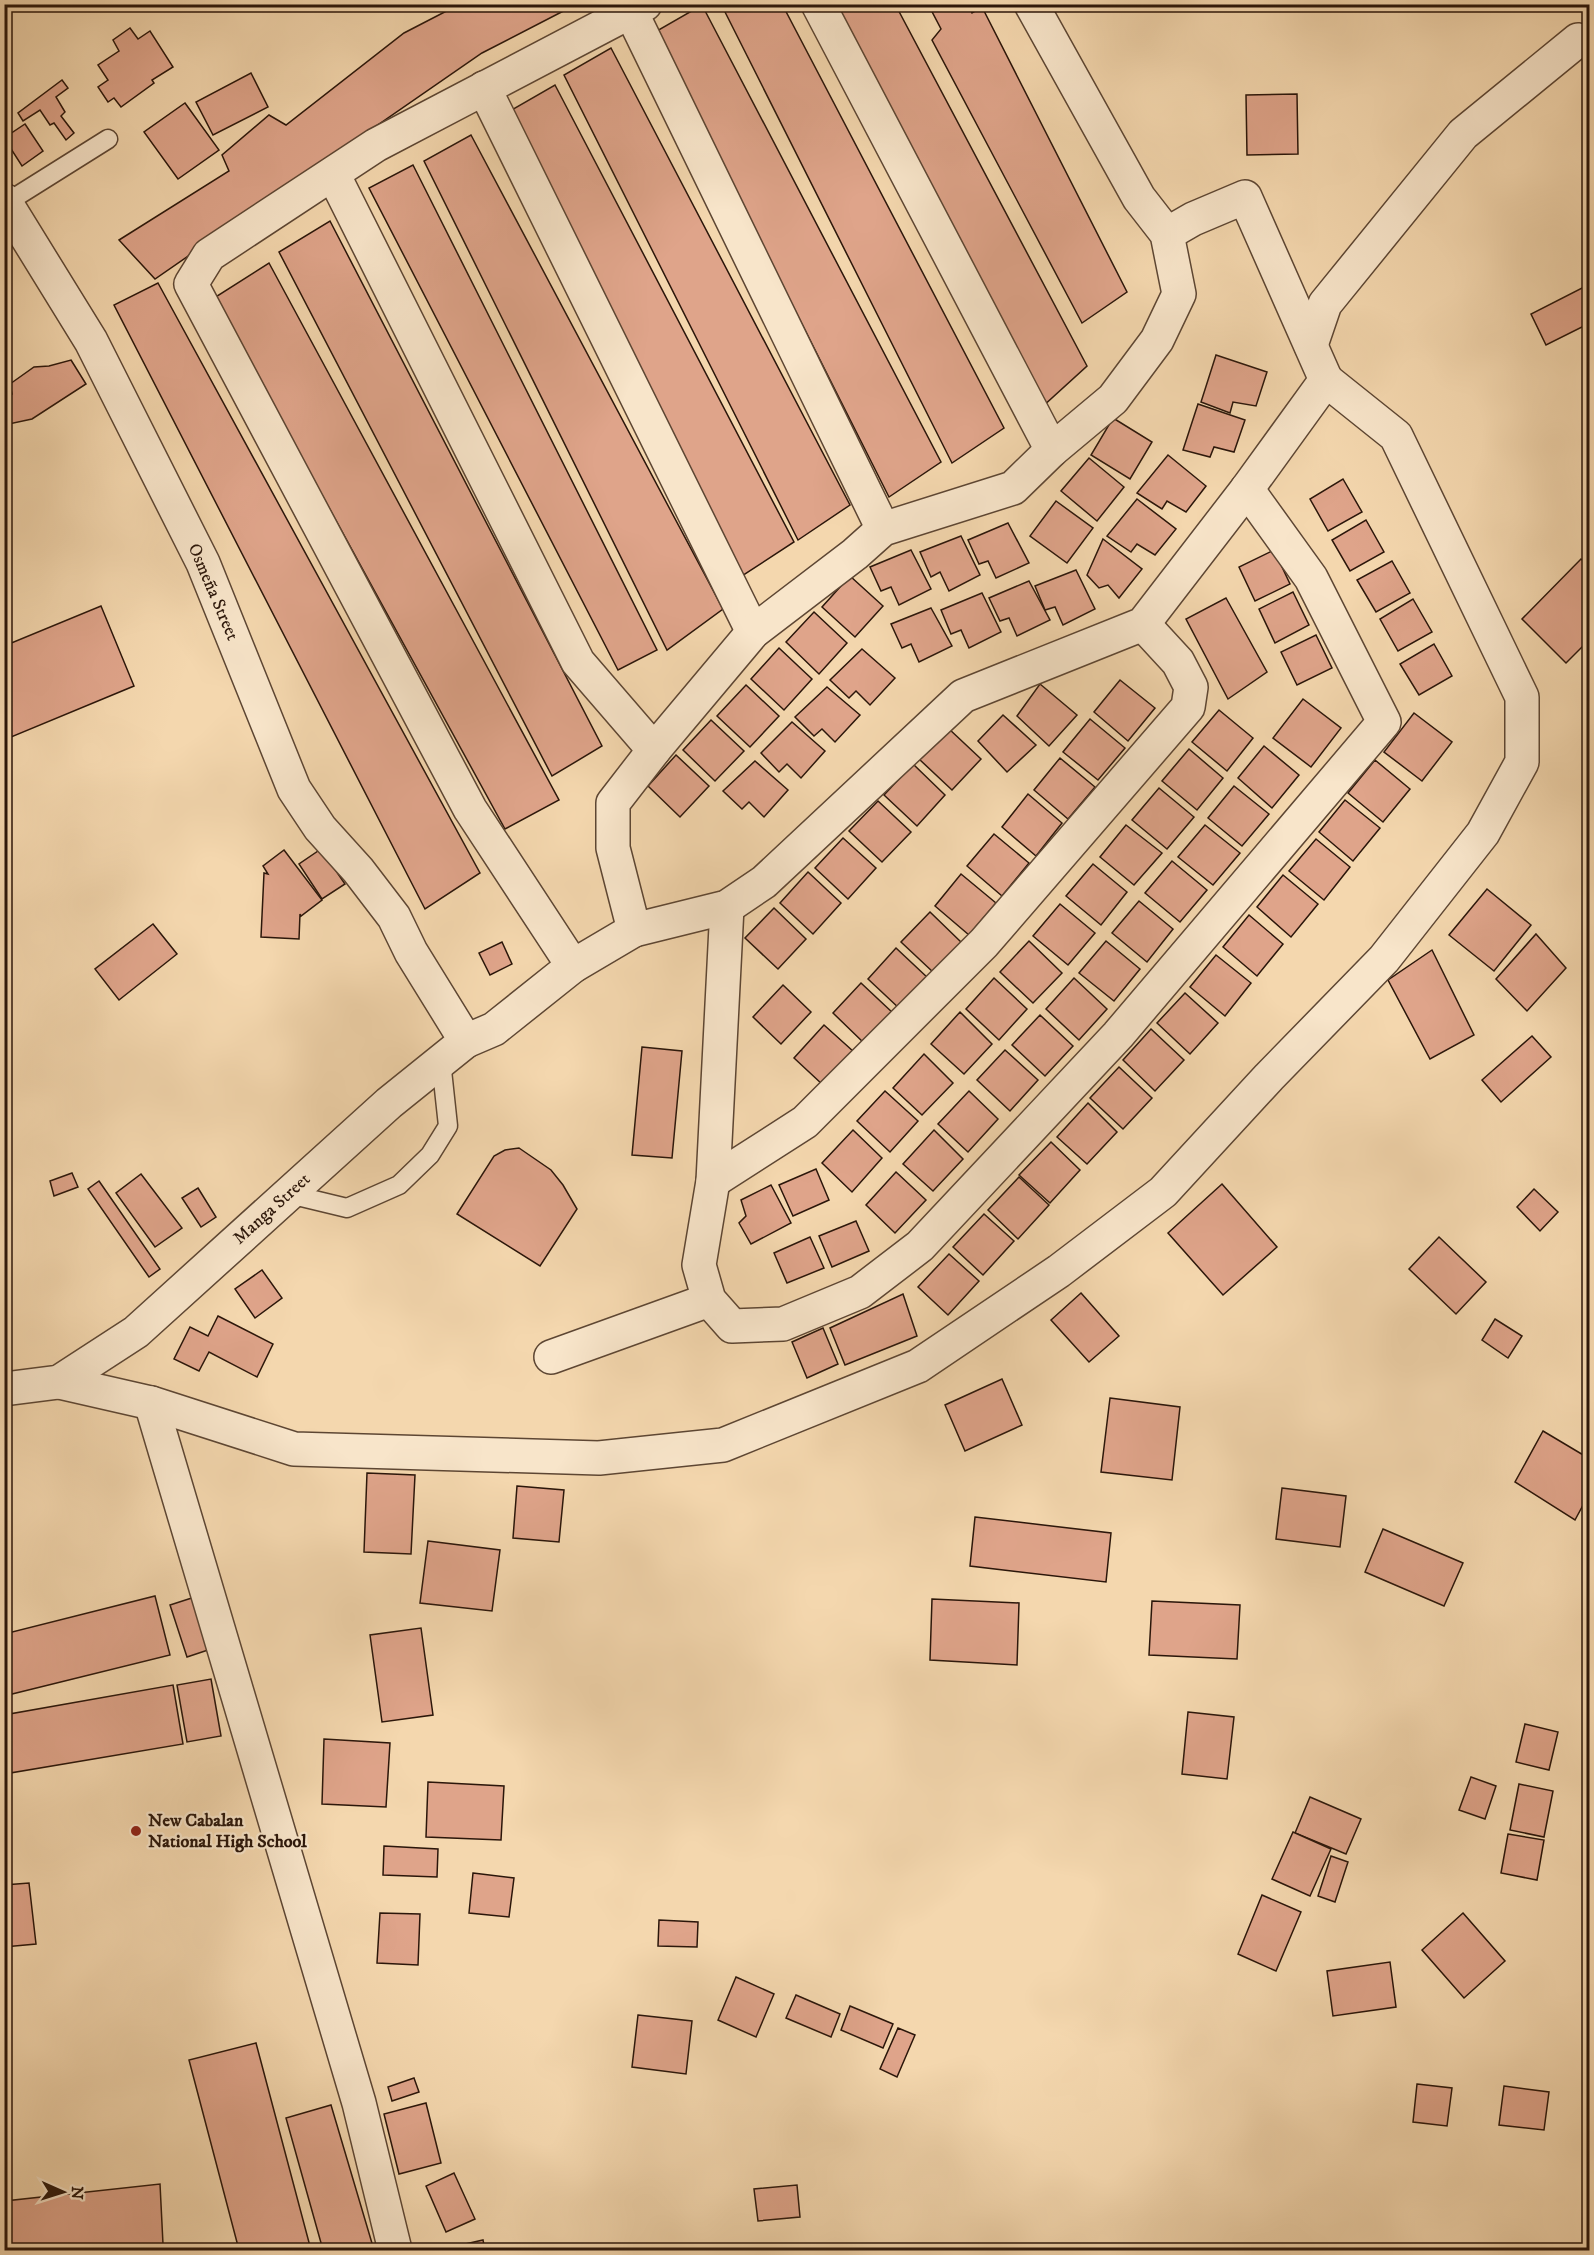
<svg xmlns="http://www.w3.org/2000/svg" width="1594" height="2255" viewBox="0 0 1594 2255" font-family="'IM FELL DW Pica',serif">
  <rect width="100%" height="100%" fill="#f4d7ae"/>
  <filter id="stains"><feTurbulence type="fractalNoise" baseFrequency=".00333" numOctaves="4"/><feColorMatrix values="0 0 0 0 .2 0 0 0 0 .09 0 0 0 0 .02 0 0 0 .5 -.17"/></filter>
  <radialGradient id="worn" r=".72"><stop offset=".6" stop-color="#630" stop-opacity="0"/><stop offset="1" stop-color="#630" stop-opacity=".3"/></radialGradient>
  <g fill="#dfa48a" stroke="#2b160a" stroke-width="1.5">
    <path d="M460,4H577L482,53L155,279L119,240L229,171L222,155L269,115L286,125L404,33Z"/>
    <path d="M721,4H782L1004,428L952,463Z"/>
    <path d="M833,4H895L1087,366L1042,407Z"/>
    <path d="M928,4H968L972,13L982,7L1127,292L1082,323L932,40L941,29Z"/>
    <path d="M702,5L941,462L889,497L655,32Z"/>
    <path d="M130,28L138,39L150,31L173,67L152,80L154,83L121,107L114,98L108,102L98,87L108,80L98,65L119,51L113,40Z"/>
    <path d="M611,48L850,505L798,540L564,75Z"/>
    <path d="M251,73L268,107L213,135L196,102Z"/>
    <path d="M62,80L68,88L56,97L65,112L61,116L74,133L66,140L54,123L50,125L40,110L23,121L18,113Z"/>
    <path d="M555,85L794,542L742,576L508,112Z"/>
    <path d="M1297,94L1298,154L1247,155L1246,95Z"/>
    <path d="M185,103L219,150L178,179L144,132Z"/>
    <path d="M25,124L43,151L22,166L4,138Z"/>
    <path d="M471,135L723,609L667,650L424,161Z"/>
    <path d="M413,165L657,650L618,670L369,188Z"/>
    <path d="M330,221L602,746L552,776L279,252Z"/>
    <path d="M269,263L559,800L505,829L214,298Z"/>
    <path d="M158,283L480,873L425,909L114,305Z"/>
    <path d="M1584,287L1590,298V323L1546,345L1531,314Z"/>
    <path d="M1216,355L1267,372L1256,406L1233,402L1230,413L1201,402Z"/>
    <path d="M71,360L86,384L32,419L9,424L4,415V404L12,394L10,384L34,367L49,366Z"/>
    <path d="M1198,404L1245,420L1234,452L1214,447L1210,457L1183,450Z"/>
    <path d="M1113,418L1152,442L1130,479L1091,455Z"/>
    <path d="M1168,455L1206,486L1186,512L1167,501L1162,509L1137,493Z"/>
    <path d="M1089,458L1124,487L1097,521L1061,491Z"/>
    <path d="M1343,479L1362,512L1328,531L1310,499Z"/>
    <path d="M1137,499L1176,529L1155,555L1137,544L1131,552L1107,536Z"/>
    <path d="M1056,501L1093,528L1067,563L1030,536Z"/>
    <path d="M1366,520L1384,552L1350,571L1332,540Z"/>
    <path d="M1008,523L1029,563L996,578L988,561L979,564L968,540Z"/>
    <path d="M961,536L980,575L949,591L940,572L931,577L920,552Z"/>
    <path d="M1103,539L1142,569L1119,598L1108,585L1099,588L1087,575Z"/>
    <path d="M911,550L931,589L899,605L891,587L881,591L870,567Z"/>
    <path d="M1274,550L1290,584L1255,601L1239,567Z"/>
    <path d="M1581,559L1590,567V639L1566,663L1522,619Z"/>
    <path d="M1392,561L1410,593L1376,612L1357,580Z"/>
    <path d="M1076,570L1095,609L1063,625L1055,607L1045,610L1035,586Z"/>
    <path d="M850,576L883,606L855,637L822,607Z"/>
    <path d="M1029,581L1050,620L1017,636L1009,618L1000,621L989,598Z"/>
    <path d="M4,588L11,604L4,607Z"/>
    <path d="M1293,592L1309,625L1275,643L1259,609Z"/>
    <path d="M982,593L1001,632L969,648L961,630L951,634L941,610Z"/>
    <path d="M1226,598L1267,672L1228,699L1186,619Z"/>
    <path d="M1413,599L1432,632L1398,651L1380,619Z"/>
    <path d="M101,606L134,686L4,740V646Z"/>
    <path d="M931,608L952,646L919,662L911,644L902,648L891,624Z"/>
    <path d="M814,612L847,643L819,674L786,642Z"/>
    <path d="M1316,635L1332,668L1297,685L1281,652Z"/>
    <path d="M1434,644L1452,676L1419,695L1400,664Z"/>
    <path d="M779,648L812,679L784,710L751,679Z"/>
    <path d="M862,649L895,678L870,705L856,691L849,698L830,680Z"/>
    <path d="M1120,680L1155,708L1128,741L1094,712Z"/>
    <path d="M1040,684L1077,715L1049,746L1017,716Z"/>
    <path d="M746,685L779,716L750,747L717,716Z"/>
    <path d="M827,687L860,715L835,742L822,729L814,736L795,717Z"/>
    <path d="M1303,699L1341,728L1311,767L1273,738Z"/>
    <path d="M1219,710L1253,738L1227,771L1192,742Z"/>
    <path d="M1414,713L1452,742L1422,781L1384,752Z"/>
    <path d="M1003,715L1036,745L1007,772L978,741Z"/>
    <path d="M1090,719L1125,748L1098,780L1063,752Z"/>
    <path d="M711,720L744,751L715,781L683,750Z"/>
    <path d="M792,722L825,751L801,778L787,764L779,772L761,753Z"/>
    <path d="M948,728L981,759L952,790L919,759Z"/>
    <path d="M1264,746L1299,775L1272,808L1238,778Z"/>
    <path d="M1189,749L1223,778L1197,810L1162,781Z"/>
    <path d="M676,755L709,786L680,817L648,786Z"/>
    <path d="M1060,758L1095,787L1068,819L1034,790Z"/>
    <path d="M1375,760L1410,789L1383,822L1348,793Z"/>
    <path d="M755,761L788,790L764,817L749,802L742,809L723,791Z"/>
    <path d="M913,764L945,795L917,826L884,795Z"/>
    <path d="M1234,786L1269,814L1242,846L1208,818Z"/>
    <path d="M1159,788L1194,817L1167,849L1132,820Z"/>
    <path d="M1028,794L1062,823L1036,856L1002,827Z"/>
    <path d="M1345,800L1380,828L1353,861L1319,832Z"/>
    <path d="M878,801L911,832L882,862L849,831Z"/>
    <path d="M1126,825L1162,853L1134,885L1100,857Z"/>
    <path d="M1205,825L1240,853L1213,885L1178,857Z"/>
    <path d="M994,834L1029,863L1002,896L967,866Z"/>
    <path d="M843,838L876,868L848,899L815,868Z"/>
    <path d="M1316,839L1350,867L1324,900L1289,871Z"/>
    <path d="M321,849L345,884L322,899L299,864Z"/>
    <path d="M284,850L322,900L301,916L300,914L299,939L261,937L264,873L268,874L263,866Z"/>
    <path d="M1172,861L1207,890L1180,922L1145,893Z"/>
    <path d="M1093,864L1127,892L1101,925L1066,896Z"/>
    <path d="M808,872L841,903L813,934L780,903Z"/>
    <path d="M961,874L996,903L969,935L935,906Z"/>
    <path d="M1283,875L1318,904L1291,937L1257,907Z"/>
    <path d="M1487,889L1531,925L1494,971L1449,935Z"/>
    <path d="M1139,901L1173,929L1147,962L1112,933Z"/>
    <path d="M1060,904L1095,933L1068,965L1033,936Z"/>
    <path d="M774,908L806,939L778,969L745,938Z"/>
    <path d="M930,912L962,943L934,973L901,942Z"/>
    <path d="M1249,915L1283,944L1257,976L1223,947Z"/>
    <path d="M153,924L177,954L119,1000L95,969Z"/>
    <path d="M1536,934L1566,968L1527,1011L1496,979Z"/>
    <path d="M1029,941L1062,973L1033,1003L1000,972Z"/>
    <path d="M1106,941L1140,969L1114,1001L1079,973Z"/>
    <path d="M502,942L512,964L490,975L479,953Z"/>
    <path d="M896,948L929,979L901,1010L868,979Z"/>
    <path d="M1432,950L1474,1035L1430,1059L1388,980Z"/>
    <path d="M1216,955L1251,983L1225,1016L1190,987Z"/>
    <path d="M994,978L1027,1009L999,1040L966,1009Z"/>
    <path d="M1074,978L1107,1009L1079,1040L1046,1009Z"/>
    <path d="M861,983L894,1014L866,1045L833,1013Z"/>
    <path d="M783,985L811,1012L781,1044L753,1017Z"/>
    <path d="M1185,993L1218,1023L1190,1054L1157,1023Z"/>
    <path d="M960,1012L992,1044L964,1074L931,1044Z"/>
    <path d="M1040,1015L1073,1046L1045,1076L1012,1045Z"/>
    <path d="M824,1025L854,1052L823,1085L794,1058Z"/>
    <path d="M1151,1029L1184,1060L1155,1091L1123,1060Z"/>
    <path d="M1532,1036L1551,1057L1501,1102L1482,1080Z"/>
    <path d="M4,1038L11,1058L4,1060Z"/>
    <path d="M642,1047L682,1051L672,1158L632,1155Z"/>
    <path d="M1005,1050L1038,1080L1010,1111L977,1080Z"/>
    <path d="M924,1054L953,1083L922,1115L893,1088Z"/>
    <path d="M1119,1067L1152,1098L1123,1129L1090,1098Z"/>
    <path d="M885,1091L918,1121L890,1152L857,1121Z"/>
    <path d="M969,1091L998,1119L968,1152L938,1124Z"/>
    <path d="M1088,1103L1117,1132L1087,1164L1057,1137Z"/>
    <path d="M853,1130L882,1158L852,1192L822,1163Z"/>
    <path d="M934,1130L963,1159L933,1191L903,1164Z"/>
    <path d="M1051,1142L1080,1170L1050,1203L1019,1175Z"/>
    <path d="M519,1148L551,1170L563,1185L577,1209L540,1266L457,1214L494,1156L505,1150Z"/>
    <path d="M816,1169L829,1200L793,1216L779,1185Z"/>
    <path d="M896,1172L926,1200L895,1233L866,1205Z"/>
    <path d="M72,1173L78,1187L54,1196L50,1181Z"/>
    <path d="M141,1174L182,1228L155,1247L116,1193Z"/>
    <path d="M1019,1177L1049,1205L1018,1239L988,1210Z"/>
    <path d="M99,1181L160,1269L149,1277L88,1189Z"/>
    <path d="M1222,1184L1277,1247L1223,1295L1168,1233Z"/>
    <path d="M771,1185L791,1223L751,1244L739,1223L746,1216L741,1200Z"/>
    <path d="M198,1188L216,1217L201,1227L182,1198Z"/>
    <path d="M1534,1189L1558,1212L1540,1231L1517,1207Z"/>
    <path d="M984,1214L1014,1241L983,1275L953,1247Z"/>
    <path d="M856,1221L869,1251L832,1267L819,1236Z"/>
    <path d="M810,1237L824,1268L787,1283L774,1253Z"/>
    <path d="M1439,1237L1486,1282L1456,1314L1409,1269Z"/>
    <path d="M949,1254L979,1281L948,1315L918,1287Z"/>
    <path d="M262,1270L282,1298L255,1318L235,1289Z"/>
    <path d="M1081,1293L1119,1336L1089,1362L1051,1320Z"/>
    <path d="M903,1294L917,1336L845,1365L830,1328Z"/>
    <path d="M218,1316L273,1344L257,1377L209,1352L199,1371L174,1359L190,1327L208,1336Z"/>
    <path d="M1495,1319L1522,1336L1508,1358L1482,1340Z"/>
    <path d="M823,1328L838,1364L807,1378L792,1342Z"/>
    <path d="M1002,1379L1022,1425L965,1451L945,1405Z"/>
    <path d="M1110,1398L1180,1407L1172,1480L1101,1472Z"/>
    <path d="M1543,1431L1590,1459V1492L1575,1520L1515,1482Z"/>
    <path d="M367,1473L415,1475L411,1554L364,1552Z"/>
    <path d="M517,1486L564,1490L559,1542L513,1538Z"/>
    <path d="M1282,1488L1346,1496L1340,1547L1276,1539Z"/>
    <path d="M975,1517L1111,1533L1106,1582L970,1566Z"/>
    <path d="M1383,1529L1463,1563L1444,1606L1365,1572Z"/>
    <path d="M428,1541L500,1550L492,1611L420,1603Z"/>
    <path d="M201,1595L217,1647L187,1657L170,1605Z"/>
    <path d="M155,1596L170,1655L4,1696V1634Z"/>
    <path d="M932,1599L1019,1603L1017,1665L930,1660Z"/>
    <path d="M1152,1601L1240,1605L1237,1659L1149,1655Z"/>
    <path d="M421,1628L433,1715L382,1722L370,1635Z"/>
    <path d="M211,1679L221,1736L187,1742L177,1685Z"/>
    <path d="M173,1685L183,1744L4,1774V1715Z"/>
    <path d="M1188,1712L1234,1717L1227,1779L1182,1774Z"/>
    <path d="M1525,1724L1558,1732L1549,1770L1516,1762Z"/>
    <path d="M324,1739L390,1743L386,1807L322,1804Z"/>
    <path d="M1471,1777L1496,1786L1485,1819L1459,1810Z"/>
    <path d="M428,1782L504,1786L501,1840L426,1837Z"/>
    <path d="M1519,1784L1553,1791L1544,1837L1510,1830Z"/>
    <path d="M1310,1797L1361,1819L1346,1854L1295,1833Z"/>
    <path d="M1293,1832L1331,1849L1310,1896L1272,1879Z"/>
    <path d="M1508,1834L1544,1840L1537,1880L1501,1873Z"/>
    <path d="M384,1846L438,1849L437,1877L383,1875Z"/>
    <path d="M1331,1856L1348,1862L1335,1902L1318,1896Z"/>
    <path d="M473,1873L514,1878L509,1917L469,1913Z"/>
    <path d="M29,1883L36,1944L4,1947V1885Z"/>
    <path d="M1262,1895L1301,1912L1276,1971L1238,1954Z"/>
    <path d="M380,1913L420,1914L418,1965L377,1963Z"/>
    <path d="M1463,1913L1505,1961L1464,1998L1422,1950Z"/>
    <path d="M659,1920L698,1922L697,1947L658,1946Z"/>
    <path d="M1390,1962L1396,2007L1333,2016L1327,1971Z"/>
    <path d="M736,1977L774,1994L756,2037L718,2020Z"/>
    <path d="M796,1995L840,2014L831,2037L786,2018Z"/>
    <path d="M850,2006L893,2024L883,2048L841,2030Z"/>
    <path d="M638,2015L692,2021L686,2074L632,2067Z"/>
    <path d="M898,2028L915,2035L897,2077L880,2069Z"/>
    <path d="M256,2043L311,2250H239L189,2060Z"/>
    <path d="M414,2078L419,2092L392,2101L388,2087Z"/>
    <path d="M1417,2084L1452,2088L1447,2126L1413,2122Z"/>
    <path d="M1504,2086L1549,2092L1544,2130L1499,2125Z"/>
    <path d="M426,2103L441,2163L399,2174L384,2114Z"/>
    <path d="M331,2105L374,2250H323L286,2118Z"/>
    <path d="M454,2173L475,2219L446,2232L426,2186Z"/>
    <path d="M160,2184L163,2244L95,2250H7L5,2201Z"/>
    <path d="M797,2185L800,2217L758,2221L754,2189Z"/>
    <path d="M483,2240L485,2250H453L452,2247Z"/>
    <path d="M686,2244L688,2250H660Z"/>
  </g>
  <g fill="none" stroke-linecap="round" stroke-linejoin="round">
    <g stroke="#5d4633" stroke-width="21">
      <g id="lane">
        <path d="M6,203L108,139"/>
        <path d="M289,1194L347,1208L399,1185L430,1155L448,1126L441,1061"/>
      </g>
    </g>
    <g stroke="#5d4633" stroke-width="36">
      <g id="street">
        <path d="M818,4L1052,450"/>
        <path d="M631,12L883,529"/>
        <path d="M484,88L753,632"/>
        <path d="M333,174L578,662L654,750"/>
        <path d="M4,200L91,341L203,563L294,789L320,828L358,870L394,917L411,952L466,1041L389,1103L136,1332L59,1382L4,1389"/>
        <path d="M1311,345L1325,304L1463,134L1578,40"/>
        <path d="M727,907L713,1181L699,1265L709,1300L732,1326L783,1324L860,1292L920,1246L1118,1035L1384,722L1311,578L1247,489"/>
        <path d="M634,930L727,907L764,882L963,696L1143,624L1247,489L1326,380L1245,197L1193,219L1167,234"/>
        <path d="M573,966L470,809L191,284L209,255L376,145L645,4"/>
        <path d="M466,1041L494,1029L573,966L634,930L613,848V803L654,750L753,632L855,554L883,529L1013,488L1052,450L1113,399L1157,340L1179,294L1167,234L1139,198L1031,4"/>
        <path d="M713,1181L805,1122L984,943L1188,707L1191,687L1178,662L1143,624"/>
        <path d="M551,1357L709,1300"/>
        <path d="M59,1382L151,1403L294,1449L599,1458L723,1445L918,1366L1059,1271L1163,1192L1269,1077L1384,959L1483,833L1522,762V697L1396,436L1326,380"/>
        <path d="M151,1403L359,2103L395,2250"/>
      </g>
    </g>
    <use href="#lane" stroke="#f8e5ca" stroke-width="18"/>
    <use href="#street" stroke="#f8e5ca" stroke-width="33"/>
  </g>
  <circle fill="#8f2418" stroke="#f8e5ca" stroke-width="2" cx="136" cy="1831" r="6"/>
  <g text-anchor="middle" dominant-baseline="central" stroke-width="4.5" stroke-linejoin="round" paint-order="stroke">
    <g font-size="18" fill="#2b160a" stroke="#f8e5ca">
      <text transform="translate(213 592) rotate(67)">Osmeña Street</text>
      <text transform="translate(272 1209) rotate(-42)">Manga Street</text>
    </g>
    <g font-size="18" font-weight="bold" fill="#2b160a" stroke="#f8e5ca" text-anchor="start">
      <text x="148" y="1821">New Cabalan<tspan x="148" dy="21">National High School</tspan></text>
    </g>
  </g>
  <rect width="1594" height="2255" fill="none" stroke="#f4d7ae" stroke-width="24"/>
  <rect x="6" y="6" width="1582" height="2243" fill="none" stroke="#2b160a" stroke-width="3"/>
  <rect x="12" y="12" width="1570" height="2231" fill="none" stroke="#2b160a" stroke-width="1.5"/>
  <g transform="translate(63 2192) rotate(93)" stroke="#f8e5ca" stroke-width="4.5" paint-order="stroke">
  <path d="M0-4.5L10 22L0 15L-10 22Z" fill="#2b160a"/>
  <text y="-9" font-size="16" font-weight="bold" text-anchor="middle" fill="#2b160a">N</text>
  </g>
  <rect width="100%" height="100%" filter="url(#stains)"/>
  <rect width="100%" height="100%" fill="url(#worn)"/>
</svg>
